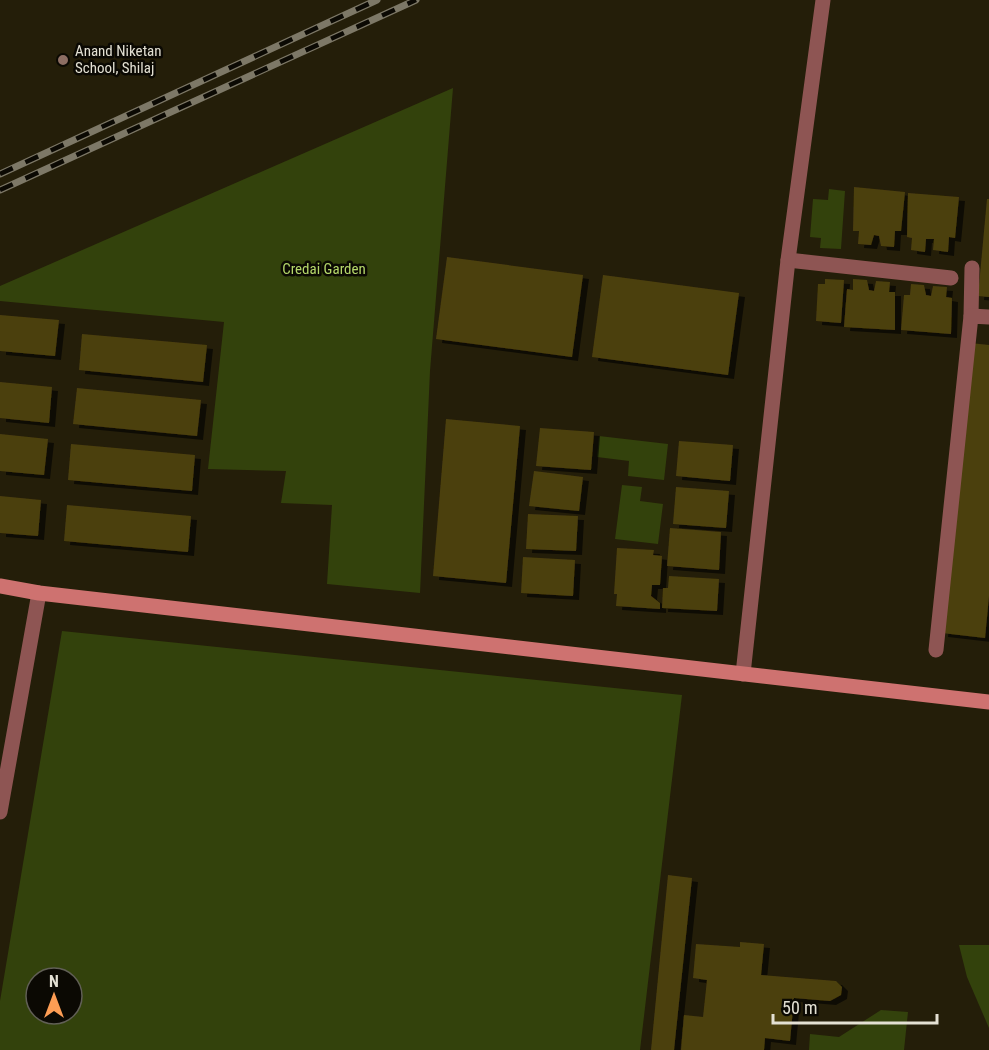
<svg xmlns="http://www.w3.org/2000/svg" width="989" height="1050" viewBox="0 0 989 1050" font-family="'Roboto Condensed',sans-serif">
  <defs>
    <filter id="shadow"><feDropShadow dx="6" dy="4" stdDeviation="0" flood-color="#0009"/></filter>
  </defs>
  <rect width="100%" height="100%" fill="#241e09"/>
  <g fill="#33420c" fill-rule="evenodd">
    <path d="M453,88L430,371L420,593L327,584L332,505L281,503L286,471L208,469L224,322L0,301V286Z"/>
    <path d="M829,189L845,191L841,249L820,248L821,238L810,237L813,199L828,200Z"/>
    <path d="M599,436L668,444L664,480L628,476L629,461L597,457Z"/>
    <path d="M622,485L642,487L640,501L663,504L658,544L615,539Z"/>
    <path d="M62,631L682,695L640,1050H0V1001ZM36,978H72V1014H36Z"/>
    <path d="M959,945H989V1028L967,977Z"/>
    <path d="M881,1010L908,1012L904,1050H809L810,1034L839,1037Z"/>
  </g>
  <g fill="#4c3f0f" filter="url(#shadow)">
    <path d="M854,187L905,192L901,231H895L894,247L881,246L879,236L874,235L871,245L858,244L859,231H853Z"/>
    <path d="M908,193L959,197L955,238L949,237L948,252L933,250L934,239H926L925,252L911,250L912,238L907,237Z"/>
    <path d="M987,199H989V297L978,296Z"/>
    <path d="M447,257L583,275L572,357L436,339Z"/>
    <path d="M603,275L739,293L728,375L592,357Z"/>
    <path d="M825,279L844,280L841,323L816,321L818,284H825Z"/>
    <path d="M853,279L867,280L869,290L874,291L876,281L890,282L889,292H895V330L844,327L847,289L853,290Z"/>
    <path d="M911,284L924,285L926,295L931,296L933,286L947,287L946,297L952,298L951,334L901,330L904,295H910Z"/>
    <path d="M0,315L59,320L55,356L0,351Z"/>
    <path d="M82,334L207,345L203,382L79,370Z"/>
    <path d="M970,343L989,345V596L985,638L942,633Z"/>
    <path d="M0,382L52,387L49,423L0,418Z"/>
    <path d="M77,388L201,400L197,436L73,424Z"/>
    <path d="M446,419L520,426L506,583L433,576Z"/>
    <path d="M540,428L594,432L591,470L536,466Z"/>
    <path d="M0,434L48,439L44,475L0,471Z"/>
    <path d="M679,441L733,445L730,481L676,476Z"/>
    <path d="M71,444L195,455L192,491L68,480Z"/>
    <path d="M534,471L583,477L579,511L529,506Z"/>
    <path d="M676,487L729,491L726,528L673,524Z"/>
    <path d="M0,496L41,500L38,536L0,533Z"/>
    <path d="M67,505L191,516L188,552L64,541Z"/>
    <path d="M528,514L578,516L576,551L526,549Z"/>
    <path d="M670,528L721,532L719,570L667,566Z"/>
    <path d="M617,548L654,550L653,555L662,556L660,585H652L651,596L660,603V609L616,606L617,594H614Z"/>
    <path d="M523,557L575,560L573,596L521,593Z"/>
    <path d="M669,576L719,579L717,611L662,608L663,588H668Z"/>
    <path d="M668,875L692,878L674,1050H651Z"/>
    <path d="M740,942L764,944L761,975L836,981L842,987L841,995L830,1001L794,998L790,1041L765,1038L764,1050H681L684,1015L703,1017L707,980L693,978L696,944L740,947Z"/>
  </g>
  <g fill="none" stroke-linecap="round" stroke-linejoin="round">
    <g stroke="#8e5553" stroke-width="15">
      <path d="M788,260L951,278"/>
      <path d="M971,316L972,268"/>
      <path d="M936,650L971,316L989,317"/>
      <path d="M743,674L788,260L823,0"/>
      <path d="M0,812L39,593"/>
    </g>
    <path stroke="#ce7270" stroke-width="15" d="M0,586L39,593L989,702"/>
    <g stroke="#7d7867" stroke-width="7">
      <g id="rail">
        <path d="M0,174L377,0"/>
        <path d="M0,190L416,0"/>
      </g>
    </g>
    <use href="#rail" stroke="#0b0903" stroke-width="4.5" stroke-dasharray="14" stroke-linecap="butt"/>
  </g>
  <circle fill="#8d6e63" stroke="#0b0903" stroke-width="2" cx="63" cy="60" r="6"/>
  <g text-anchor="middle" dominant-baseline="central" stroke-width="5" stroke-linejoin="round" paint-order="stroke">
    <g font-size="15" fill="#e3e0d3" stroke="#0b0903" text-anchor="start">
      <text x="75" y="51">Anand Niketan<tspan x="75" dy="17">School, Shilaj</tspan></text>
    </g>
    <g font-size="15" fill="#b5d76a" stroke="#0b0903">
      <text x="324" y="269">Credai Garden</text>
    </g>
  </g>
  <g transform="translate(54 996)"><circle r="28" fill="#0b0903" stroke="#615f56" stroke-width="1.5"/>
  <path d="M0-4.5L10 22L0 15L-10 22Z" fill="#fd9d54"/>
  <text y="-9" font-size="16" font-weight="bold" text-anchor="middle" fill="#e3e0d3">N</text>
  </g>
  <path d="M773 1014v9h164v-9" fill="none" stroke="#e3e0d3" stroke-width="3"/>
  <text x="782" y="1014" font-size="18" fill="#e3e0d3" stroke="#0b0903" stroke-width="4.5" paint-order="stroke">50 m</text>
</svg>
